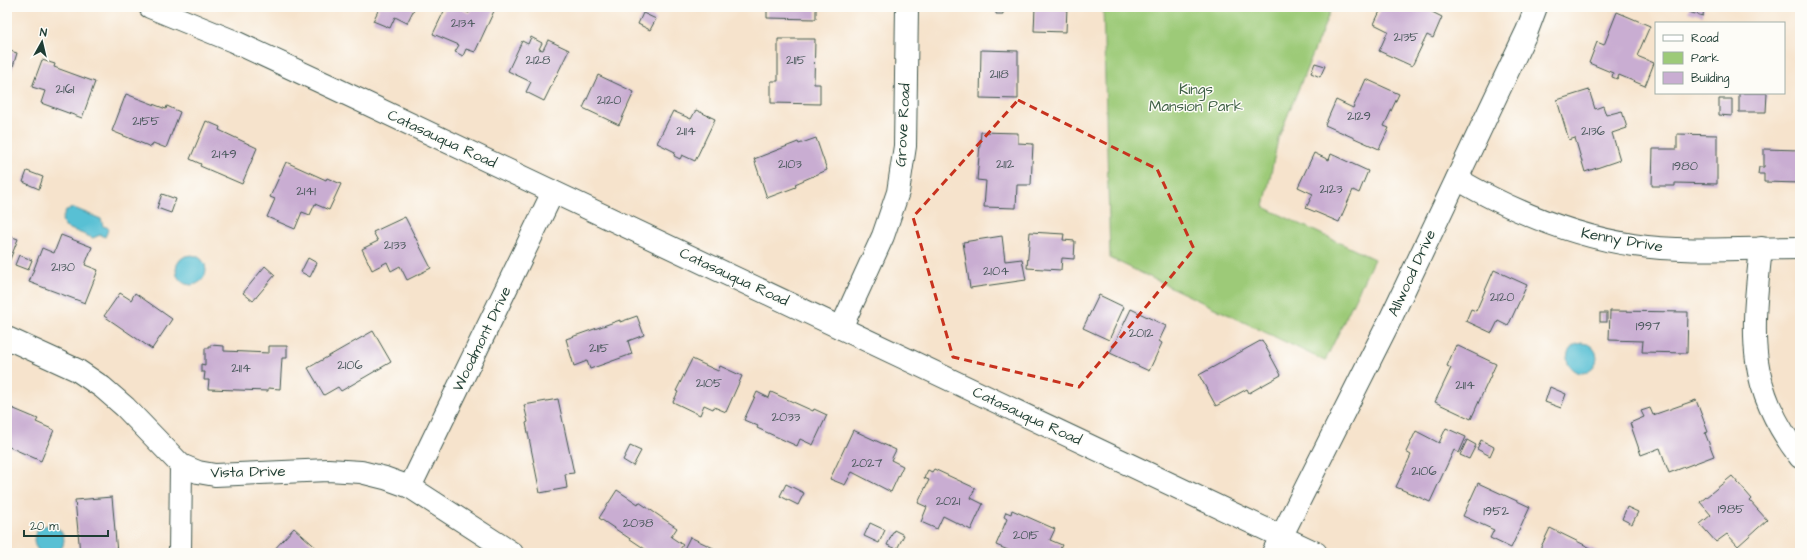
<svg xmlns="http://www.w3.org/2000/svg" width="1807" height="560" viewBox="0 0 1807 560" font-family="'Architects Daughter',sans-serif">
  <rect width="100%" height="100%" fill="#fdfcf7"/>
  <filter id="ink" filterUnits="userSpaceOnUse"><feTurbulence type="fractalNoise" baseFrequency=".025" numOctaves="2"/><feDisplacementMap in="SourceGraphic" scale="8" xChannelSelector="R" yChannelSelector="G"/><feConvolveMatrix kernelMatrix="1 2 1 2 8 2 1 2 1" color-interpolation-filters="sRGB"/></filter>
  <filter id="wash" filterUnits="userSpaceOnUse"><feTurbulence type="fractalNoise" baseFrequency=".012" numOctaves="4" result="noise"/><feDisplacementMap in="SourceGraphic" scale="16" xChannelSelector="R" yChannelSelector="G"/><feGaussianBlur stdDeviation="0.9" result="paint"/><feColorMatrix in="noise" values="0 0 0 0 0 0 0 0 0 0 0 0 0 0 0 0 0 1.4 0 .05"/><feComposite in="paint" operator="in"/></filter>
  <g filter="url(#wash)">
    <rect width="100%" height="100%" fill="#f6e3cc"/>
    <path fill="#9dca78" stroke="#5e8456" d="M1103,7H1332L1278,139L1264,207L1374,259L1325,361L1110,258Z"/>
    <g fill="#58c0d4" stroke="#3c7e84">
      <path d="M74,208L101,219L103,226L109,228L105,237L100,235L93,238L65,227L62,220L66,210Z"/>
      <circle cx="191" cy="270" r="15"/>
      <circle cx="1582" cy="358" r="15"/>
      <circle cx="49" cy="540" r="15"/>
    </g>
    <g id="blocks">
      <g fill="#c9add2">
        <path d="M375,7H415L407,23L395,17L390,28L373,21L379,9Z"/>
        <path d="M446,7H456L469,13L472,7H486L494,11L475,52L466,49L463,56L455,52L459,45L433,34Z"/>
        <path d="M767,7H816V19L767,18Z"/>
        <path d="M981,7H1014V9H1003V14H996V10L981,9Z"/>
        <path d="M1035,7H1067L1066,32L1034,31Z"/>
        <path d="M1382,7H1422L1442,17L1433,38L1427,35L1412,66L1379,51L1388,31L1374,24Z"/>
        <path d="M1690,7H1704L1703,16L1688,12Z"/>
        <path d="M1617,12L1650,26L1637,56L1654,63L1645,86L1619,75L1617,79L1612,77L1613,73L1589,63L1597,42L1604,45Z"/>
        <path d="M643,13L656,19L650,30L638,24Z"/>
        <path d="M531,37L542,43L539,49L543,50L548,40L569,50L544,101L526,92L531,82L508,71L522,41L528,44Z"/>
        <path d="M778,39H815L814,84H820V104L771,103V81H778Z"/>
        <path d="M7,50L17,53L9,80L7,79Z"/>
        <path d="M981,50L1018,51V99L980,98Z"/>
        <path d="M42,60L55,64L54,67L95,82L82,118L41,103L45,91L32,87Z"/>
        <path d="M1315,63L1325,66L1320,77L1311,73Z"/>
        <path d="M598,75L634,92L619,125L583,108Z"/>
        <path d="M1366,79L1399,94L1384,126L1389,128L1379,149L1325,125L1336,100L1353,108Z"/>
        <path d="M1589,90L1595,109L1603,106L1606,115L1622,111L1627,128L1612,133L1620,160L1585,172L1575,138L1569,140L1557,100Z"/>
        <path d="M1739,93H1767L1766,112H1739Z"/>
        <path d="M126,94L166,109L167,106L180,112L166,148L153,143L151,147L112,131Z"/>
        <path d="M1719,99H1732V116L1719,115Z"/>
        <path d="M696,110L715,119L695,161L682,155L680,159L674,156L675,152L657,143L673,111L691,119Z"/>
        <path d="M206,121L220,127L219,130L257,148L242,184L200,166L201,164L190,159Z"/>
        <path d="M981,132L1018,133V143L1033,144L1031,185H1017L1016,208L984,207L986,181L977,180Z"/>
        <path d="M1677,134L1717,135V184L1675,183V186H1652L1653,149H1677Z"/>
        <path d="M816,138L827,170L795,184L796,187L767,198L754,159L798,142L799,144Z"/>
        <path d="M1764,149L1800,150V183L1764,182V174H1758L1759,167H1764Z"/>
        <path d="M1314,153L1329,160L1331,154L1368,171L1359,193L1353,190L1339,222L1306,208L1313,194L1298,187Z"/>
        <path d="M286,162L326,180L327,178L341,184L329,210L315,204L310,215L302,212L295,229L267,217L275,199L270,197Z"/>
        <path d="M27,171L43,177L39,189L23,182Z"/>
        <path d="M162,194L176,199L171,213L157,208Z"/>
        <path d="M405,217L431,268L407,280L400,266L391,271L387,262L372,270L362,249L378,241L373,232Z"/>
        <path d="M1030,232L1064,234L1063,240L1075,241L1074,259L1062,258L1061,270L1027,268Z"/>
        <path d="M7,235L18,239L9,262L7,261Z"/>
        <path d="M61,235L92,247L85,265L98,270L85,303L29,282L42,248L54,253Z"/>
        <path d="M1002,236L1005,261L1022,259L1026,280L970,288L963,242Z"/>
        <path d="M19,255L32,260L28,270L15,265Z"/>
        <path d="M308,258L317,263L310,277L301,272Z"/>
        <path d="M265,266L275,275L253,301L243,293Z"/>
        <path d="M1494,270L1527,285L1508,326L1498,321L1492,333L1466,321L1471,309L1476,311Z"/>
        <path d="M120,293L131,300L135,293L172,319L152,349L104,316Z"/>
        <path d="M1099,295L1124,307L1109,340L1083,328Z"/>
        <path d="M1131,309L1166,326L1159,341L1162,343L1149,371L1110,353Z"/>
        <path d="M1610,311L1688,312L1687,353L1642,352L1643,341L1609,340Z"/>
        <rect x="1600" y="313" width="7" height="9"/>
        <path d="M637,316L644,335L628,341L632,354L590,369L587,361L574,366L566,339L620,320V322Z"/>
        <path d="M373,331L391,362L341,391L338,387L324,395L308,368Z"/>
        <path d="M1262,340L1281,375L1249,393L1247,389L1216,406L1199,375Z"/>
        <path d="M210,345L224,346V351L269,353V346H287V358H282L280,389L268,388V391L208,389L209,380H204L205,372H201V364L205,365V348H210Z"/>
        <path d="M1456,345L1496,364L1471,419L1435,402L1451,368L1447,366Z"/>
        <path d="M692,359L718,371L720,366L742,376L726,412L714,407L713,409L704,405L700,415L673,402L678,392L676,391Z"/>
        <path d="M1550,387L1566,394L1561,408L1545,402Z"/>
        <path d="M757,392L769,398L771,392L813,411L814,409L827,415L813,445L800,439L797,446L757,428L758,426L744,420Z"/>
        <path d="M558,399L574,473L565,474L567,488L540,493L526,423L528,422L524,405Z"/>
        <path d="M1696,400L1708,432L1705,433L1714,456L1669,473L1660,448L1641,455L1630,423L1644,417L1641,411L1650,408L1653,415Z"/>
        <path d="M7,406L38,419L36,422L54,430L41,461L7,446Z"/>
        <path d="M1446,428L1466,437L1459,453L1454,450L1430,502L1396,487L1411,455L1406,452L1416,431L1439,443Z"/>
        <path d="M853,430L896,450L891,460L903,466L891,492L852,472L845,485L830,479Z"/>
        <path d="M1467,440L1476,445L1469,459L1460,455Z"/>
        <path d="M1481,440L1494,447L1490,456L1477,449Z"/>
        <path d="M630,446L641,451L633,466L623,460Z"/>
        <path d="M934,469L975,488L971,498L983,504L971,530L943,516L937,529L921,522L927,507L918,503L929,480L924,478L928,470L932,472Z"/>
        <path d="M1732,476L1752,499L1750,501L1767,520L1738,546L1727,534L1716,542L1700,524L1711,515L1700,502Z"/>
        <path d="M1478,483L1530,507L1511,548L1490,538L1494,530L1463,516Z"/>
        <path d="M786,484L804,493L798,505L780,496Z"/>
        <path d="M617,490L638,504L639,502L677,528L671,537L683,545L677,553H651L599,518Z"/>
        <path d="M112,497L117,553H80L75,500Z"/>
        <path d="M1627,507L1638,512L1632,524L1622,519Z"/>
        <path d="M1012,510L1055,529L1050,540L1062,545L1058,553H1015L996,545L1007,519L1004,517L1006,512L1011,514Z"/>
        <path d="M870,523L885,530L879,543L864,536Z"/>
        <path d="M294,528L320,551L318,553H271Z"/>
        <path d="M1550,528L1601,553H1538Z"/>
        <path d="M894,530L904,535L897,549L887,545Z"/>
        <path d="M690,537L724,553H682Z"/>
      </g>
    </g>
  </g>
  <g filter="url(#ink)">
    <use href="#blocks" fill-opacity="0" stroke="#3f564b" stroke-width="1"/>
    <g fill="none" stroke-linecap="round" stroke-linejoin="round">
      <g stroke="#3f564b" stroke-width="24">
        <g id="minor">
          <path d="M1457,179C1512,211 1569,235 1633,245C1687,253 1745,248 1800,248"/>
          <path d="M1761,248C1752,334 1745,384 1800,457"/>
          <path d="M841,328L883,236L898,192L905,146L907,7"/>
          <path d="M7,338L77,370L102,387L125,407L181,465L198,472L215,475L328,470L361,472L385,478L410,487L512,553"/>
          <path d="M410,487L553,192"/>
          <path d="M180,553L181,465"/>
          <path d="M1273,553L1388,324L1527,31L1536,7"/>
        </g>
      </g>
      <g stroke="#3f564b" stroke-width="24">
        <path id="tertiary" d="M150,7L233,41L334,88L1316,553"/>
      </g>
      <use href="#minor" stroke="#fff" stroke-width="22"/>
      <use href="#tertiary" stroke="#fff" stroke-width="22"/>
    </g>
  </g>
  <path fill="none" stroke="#c8321e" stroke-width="3" stroke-dasharray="8 5" stroke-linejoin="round" d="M1018,100L1157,169L1194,249L1079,387L953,357L913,217Z"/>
  <g text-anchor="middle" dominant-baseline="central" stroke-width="3" stroke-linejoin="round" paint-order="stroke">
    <g font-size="13" fill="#4a595c">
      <text x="463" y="23">2134</text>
      <text x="1406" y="37">2135</text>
      <text x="538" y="60">2128</text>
      <text x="796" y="60">2115</text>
      <text x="999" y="74">2118</text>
      <text x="65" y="89">2161</text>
      <text x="609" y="100">2120</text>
      <text x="1359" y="116">2129</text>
      <text x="146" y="121">2155</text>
      <text x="686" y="131">2114</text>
      <text x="1593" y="131">2136</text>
      <text x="224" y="154">2149</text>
      <text x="790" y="164">2103</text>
      <text x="1005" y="164">2112</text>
      <text x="1685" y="166">1980</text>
      <text x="1331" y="189">2123</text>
      <text x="306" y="191">2141</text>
      <text x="395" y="245">2133</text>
      <text x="63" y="267">2130</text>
      <text x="996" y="271">2104</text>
      <text x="1502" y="297">2120</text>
      <text x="1648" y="326">1997</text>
      <text x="1141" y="333">2012</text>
      <text x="599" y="348">2115</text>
      <text x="350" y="365">2106</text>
      <text x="241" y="368">2114</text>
      <text x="709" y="383">2105</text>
      <text x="1465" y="385">2114</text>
      <text x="786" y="417">2033</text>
      <text x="867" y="463">2027</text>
      <text x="1424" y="471">2106</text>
      <text x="948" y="501">2021</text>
      <text x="1731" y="509">1985</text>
      <text x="1496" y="511">1952</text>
      <text x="638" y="523">2038</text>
      <text x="1026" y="535">2015</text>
    </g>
    <g font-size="15" fill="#3e6045" stroke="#fdfcf7">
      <text x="1196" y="89">Kings<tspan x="1196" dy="17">Mansion Park</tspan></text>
    </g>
    <g font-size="15" fill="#1f3d34" stroke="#fdfcf7">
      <text transform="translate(903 125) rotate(-87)">Grove Road</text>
      <text transform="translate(442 139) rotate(25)">Catasauqua Road</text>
      <text transform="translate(1622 240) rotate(10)">Kenny Drive</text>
      <text transform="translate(1412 273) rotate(-65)">Allwood Drive</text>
      <text transform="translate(734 277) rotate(25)">Catasauqua Road</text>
      <text transform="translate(482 339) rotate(-64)">Woodmont Drive</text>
      <text transform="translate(1027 416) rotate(25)">Catasauqua Road</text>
      <text transform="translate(248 472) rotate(-1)">Vista Drive</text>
    </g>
  </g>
  <rect width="1807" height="560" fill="none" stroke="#fdfcf7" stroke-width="24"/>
  <rect x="1655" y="22" width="130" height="72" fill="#fdfcf7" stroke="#a4b0a9"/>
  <rect x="1663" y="35" width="20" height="6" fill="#ffffff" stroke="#a4b0a9"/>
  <text x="1691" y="42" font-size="12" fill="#1f3d34">Road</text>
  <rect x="1663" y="52" width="20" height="12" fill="#9dca78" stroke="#a4b0a9"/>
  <text x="1691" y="62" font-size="12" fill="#1f3d34">Park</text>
  <rect x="1663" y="72" width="20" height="12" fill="#c9add2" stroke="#a4b0a9"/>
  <text x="1691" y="82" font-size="12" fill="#1f3d34">Building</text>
  <g transform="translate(42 42) rotate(8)" stroke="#fdfcf7" stroke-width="3" paint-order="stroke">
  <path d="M0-3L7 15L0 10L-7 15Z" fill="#1f3d34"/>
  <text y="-6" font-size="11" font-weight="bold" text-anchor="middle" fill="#1f3d34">N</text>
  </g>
  <path d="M24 530v6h84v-6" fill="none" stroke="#1f3d34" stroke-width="2"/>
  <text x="30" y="530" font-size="12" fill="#1f3d34" stroke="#fdfcf7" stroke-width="3" paint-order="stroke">20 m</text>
</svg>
